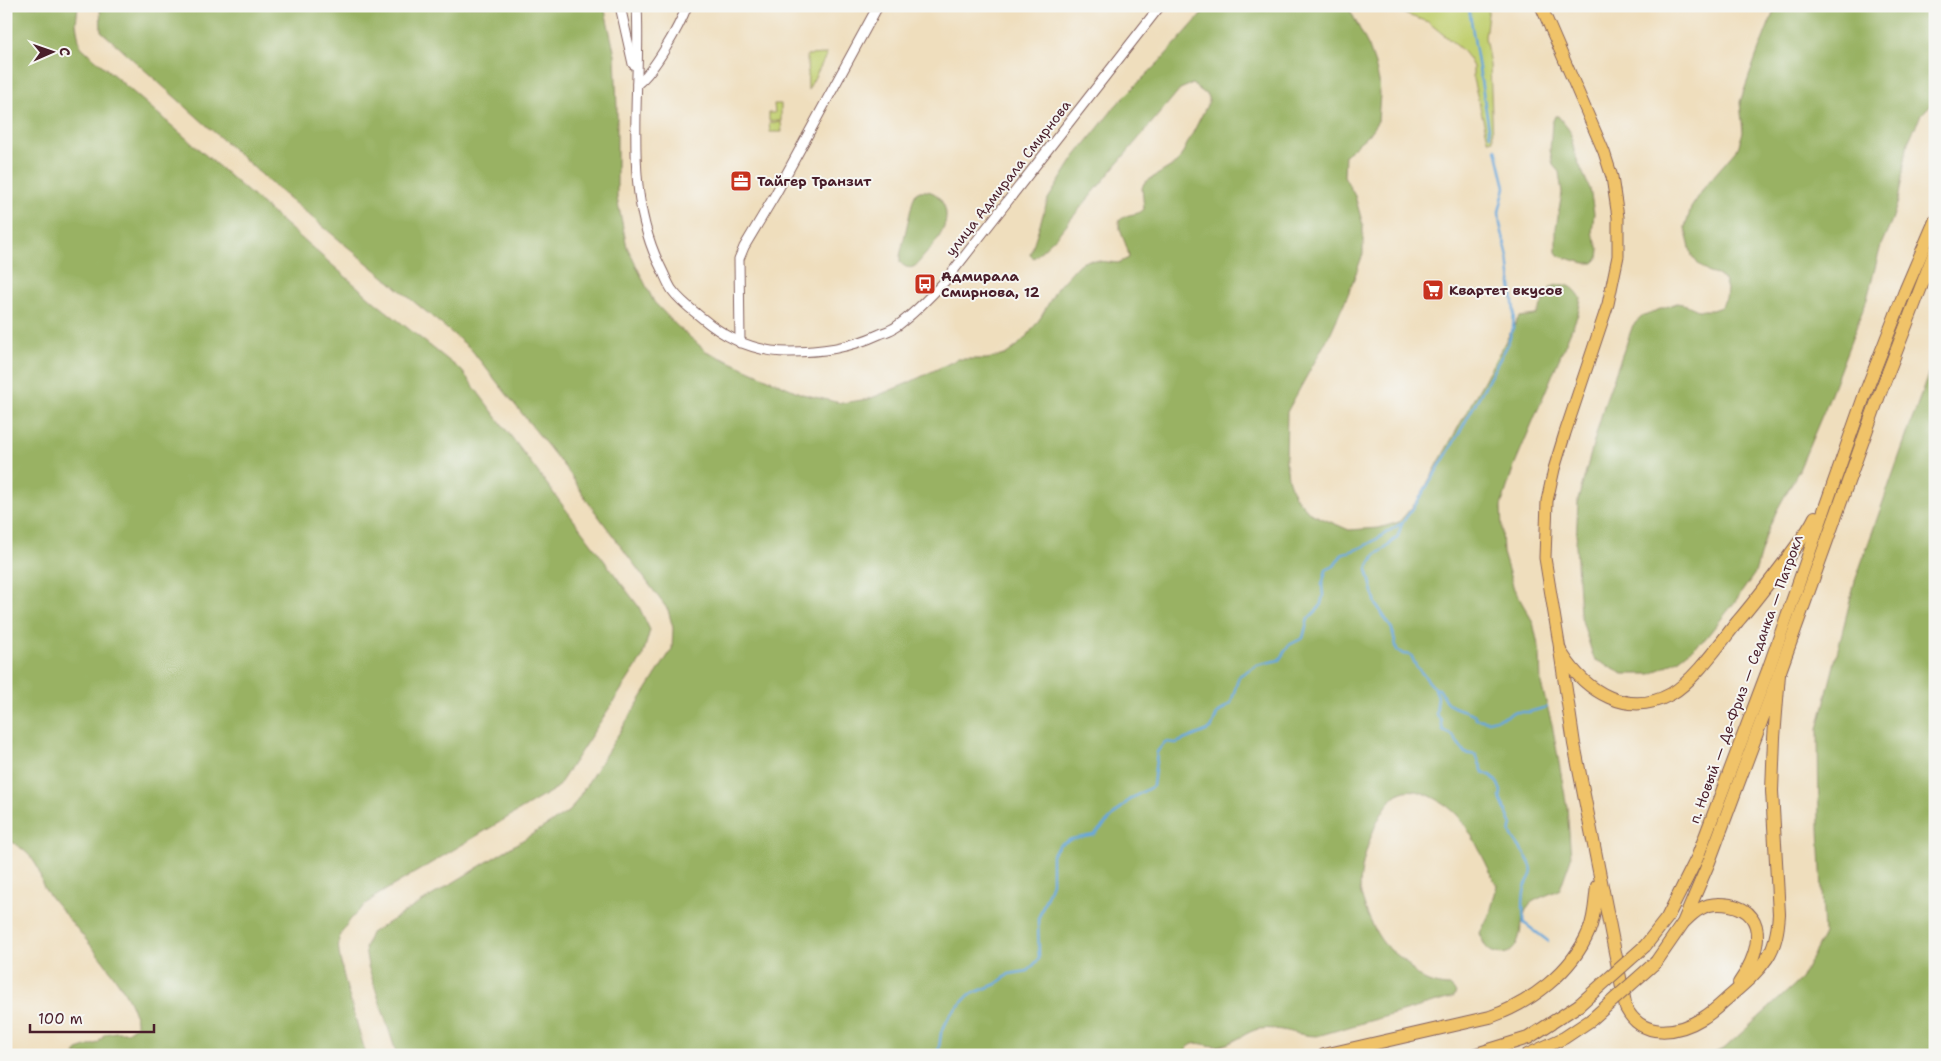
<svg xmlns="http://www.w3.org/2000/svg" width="1941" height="1061" viewBox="0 0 1941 1061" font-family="'Shantell Sans',sans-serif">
  <rect width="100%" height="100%" fill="#f6f6f2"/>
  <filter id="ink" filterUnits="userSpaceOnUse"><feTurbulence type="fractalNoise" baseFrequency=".02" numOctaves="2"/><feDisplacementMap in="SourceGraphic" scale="10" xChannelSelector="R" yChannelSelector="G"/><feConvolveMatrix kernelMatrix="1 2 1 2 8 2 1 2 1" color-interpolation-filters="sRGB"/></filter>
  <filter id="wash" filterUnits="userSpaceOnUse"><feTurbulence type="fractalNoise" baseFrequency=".0096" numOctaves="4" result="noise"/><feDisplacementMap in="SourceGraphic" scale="20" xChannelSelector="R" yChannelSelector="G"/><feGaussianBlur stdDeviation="1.12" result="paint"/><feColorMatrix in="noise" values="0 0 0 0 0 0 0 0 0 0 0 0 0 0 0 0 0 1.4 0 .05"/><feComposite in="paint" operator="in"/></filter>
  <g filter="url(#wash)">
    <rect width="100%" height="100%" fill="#efdebd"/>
    <g fill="#c2d072" stroke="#86784e">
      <path d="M1392,6H1489L1485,37L1490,65L1493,140L1489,141L1488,139L1473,79V67L1469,59L1461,49L1428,22L1407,15Z"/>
      <path d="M827,54L808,90L807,55Z"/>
      <path d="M774,104H781V121H769V113H775Z"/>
      <path d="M781,122L782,132H770L769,123Z"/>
    </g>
    <g fill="#99b264" stroke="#726848">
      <path d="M6,6H78L76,24L80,46L376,303L462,371L639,607L650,630L642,658L557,788L376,896C362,908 346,920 339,939C334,953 361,1036 366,1055H75L77,1050L98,1043L105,1034L116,1032H127L136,1026C139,993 67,920 46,891C40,883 41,871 35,863C29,853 17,844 6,839Z"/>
      <path d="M100,6H604L615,55L617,108V198L627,247L654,302L677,326L706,351L802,394L841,403L869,399L908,383L958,359H987L1005,355L1016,347L1028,335L1041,317L1057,288L1079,264L1089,260L1118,263L1129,258C1128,244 1119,234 1119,221C1129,211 1137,217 1144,209L1142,188L1144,183L1178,162L1209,101L1207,95L1192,84L1180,89L1056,237L1034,258L1030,255L1048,199L1074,158L1118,103L1161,60L1209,6H1348L1369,47L1375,64L1379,81L1380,94L1378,121L1368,135L1345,155L1344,176L1355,196L1363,225V254L1349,292L1331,332L1287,412L1286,461L1288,478L1294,495L1310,513L1349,530L1379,528L1399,522L1418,500L1519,317L1536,315L1551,287C1565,282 1573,285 1581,298L1578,314L1514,466L1501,506L1503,553L1514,589L1533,622L1540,654L1541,684L1552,724L1567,807L1571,858L1560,889C1552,894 1533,899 1529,905C1517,919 1526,960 1495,953C1485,950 1483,942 1480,933L1490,913L1497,886C1487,866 1469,824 1453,811C1442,801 1420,788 1405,791C1380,795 1355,872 1361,894C1365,910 1374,932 1385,945C1391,951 1399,956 1406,962C1410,966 1413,972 1418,976C1426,983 1440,986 1450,986L1456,992L1454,997L1317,1036C1298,1036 1279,1026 1259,1029C1247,1031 1236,1042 1223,1045C1205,1050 1195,1033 1182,1055H397L368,966L365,948L371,933L570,811L672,649L673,628L668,610L588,502L570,474L470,348L280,191L101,31Z"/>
      <path d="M1776,6H1935V100L1921,115L1908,142L1898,201L1892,220L1881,245L1867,299L1826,406L1799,470L1777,510L1766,535L1755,573L1734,603L1705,639L1678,660L1651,674H1623L1594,659L1580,614L1576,545L1578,500L1605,402L1633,325L1644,315L1677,303L1687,305L1698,310H1712L1721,307L1726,298L1727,289L1724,280L1717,275L1709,273L1699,265L1692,256L1685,228L1691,208L1706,185L1738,148L1743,132L1740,102L1757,54Z"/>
      <path d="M1555,116H1558L1570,131L1575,155L1590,189L1594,213L1592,233L1599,249L1598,259L1594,263H1584L1559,256L1556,252V228L1562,193L1559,172L1553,165L1550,150L1552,123Z"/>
      <path d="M920,191C930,190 937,193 942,202C954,221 937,242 924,256C921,259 917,266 913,267C908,269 903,266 900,262V256L913,200L916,193Z"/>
      <path d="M1935,355V1055H1710L1725,1048L1801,979L1824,934L1819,828L1818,729L1855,581Z"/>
    </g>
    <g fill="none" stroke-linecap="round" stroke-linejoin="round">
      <g stroke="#69a8db" stroke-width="2.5">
        <path d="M1465,6L1469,8L1490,135"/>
        <path d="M1496,149L1505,187L1499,212L1500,224L1508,257L1514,311L1513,328L1507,346L1453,444L1416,504L1402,523L1398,536L1387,547L1375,555L1367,569L1376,604L1392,629L1397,650L1403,654L1411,655L1416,666L1435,689L1438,696L1436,715L1441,720L1443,730L1453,736L1465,753L1476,755L1483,772L1492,776L1498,784L1501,791L1500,798L1512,825C1511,828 1509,832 1512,836C1518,846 1526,854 1531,866C1534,876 1527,879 1525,888C1522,899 1523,912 1524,923L1548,941"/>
        <path d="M1435,689H1439C1442,693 1443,696 1445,700C1451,709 1466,710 1475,715L1476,719L1488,721L1508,716L1513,712H1529L1547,707"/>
        <path d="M935,1055L939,1048L941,1033L950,1015L969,995L996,984L1009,974L1028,971L1039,959L1038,919L1052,883V855L1060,844L1072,839L1094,835L1130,799L1153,786L1157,752L1165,742L1176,743L1211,729L1217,714L1231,703L1239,676L1257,665L1279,660L1289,645L1303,638L1308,619L1320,607L1323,596L1322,585L1326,570L1334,566L1343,553C1364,550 1382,535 1400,524"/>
      </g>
    </g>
  </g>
  <g filter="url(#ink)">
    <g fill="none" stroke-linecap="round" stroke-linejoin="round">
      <g stroke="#84625e" stroke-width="11">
        <g id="minor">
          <path d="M620,6L633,64"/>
          <path d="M637,6C642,93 620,190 662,270C665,276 668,284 672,290C680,301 692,310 702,318C727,339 756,352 788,352C821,352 850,348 880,334C885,332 892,330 897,326C915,313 931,296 946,280L1160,6"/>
          <path d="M637,84C654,72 679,27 687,6"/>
          <path d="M740,343L739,259L744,247L775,195L878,6"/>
        </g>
      </g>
      <g stroke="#84625e" stroke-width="13">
        <path id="major" d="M1541,6L1604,152L1612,177L1618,217V256L1608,304L1565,433L1554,469L1547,501L1545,558L1560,650"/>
      </g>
      <g stroke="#84625e" stroke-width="14">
        <g id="highway">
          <path d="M1560,650L1574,744L1626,1008C1642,1039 1677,1034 1703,1018C1713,1012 1721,1004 1730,996C1744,984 1757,973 1767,958C1776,945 1778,929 1779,914L1772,791L1774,738L1779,674"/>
          <path d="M1562,654C1586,692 1628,718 1671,694C1694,681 1721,642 1738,621C1757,599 1774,576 1792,552C1800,541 1809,530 1815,517"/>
          <path d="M1685,921C1689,917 1694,912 1700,909C1709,903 1719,903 1730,905C1772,913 1757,959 1739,983"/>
          <path d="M1645,946L1667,918L1697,858L1768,670L1866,391L1905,291L1935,221"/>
          <path d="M1656,962L1683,923L1709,862L1779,674L1880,393L1935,251"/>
          <path d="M1324,1055L1490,1017C1530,1003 1572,972 1589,931C1595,917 1595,901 1597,886"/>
          <path d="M1473,1055L1528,1038L1579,1005"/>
          <path d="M1527,1055L1564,1038L1591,1020"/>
        </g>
      </g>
      <use href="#minor" stroke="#fff" stroke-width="9"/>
      <use href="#major" stroke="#f0c369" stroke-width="11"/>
      <use href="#highway" stroke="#f0c369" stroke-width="12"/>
      <g stroke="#84625e" stroke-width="14" stroke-linecap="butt">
        <g id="highway-bridge">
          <path d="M1579,1005L1645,946"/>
          <path d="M1591,1020L1656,962"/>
        </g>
      </g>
      <use href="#highway-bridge" stroke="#f0c369" stroke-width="12"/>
    </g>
  </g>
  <defs>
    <g id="office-square" transform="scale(1.125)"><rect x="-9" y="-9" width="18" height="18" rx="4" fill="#c8321e" stroke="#f6f6f2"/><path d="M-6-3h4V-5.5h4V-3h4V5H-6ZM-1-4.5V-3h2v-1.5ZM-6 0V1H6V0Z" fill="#fff"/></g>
    <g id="bus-square" transform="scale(1.125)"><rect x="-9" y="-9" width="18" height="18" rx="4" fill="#c8321e" stroke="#f6f6f2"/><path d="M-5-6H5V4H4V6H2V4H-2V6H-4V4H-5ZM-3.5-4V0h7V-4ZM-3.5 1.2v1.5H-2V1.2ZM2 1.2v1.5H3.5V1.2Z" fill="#fff"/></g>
    <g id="supermarket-square" transform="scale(1.125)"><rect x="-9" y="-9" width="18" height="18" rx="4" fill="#c8321e" stroke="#f6f6f2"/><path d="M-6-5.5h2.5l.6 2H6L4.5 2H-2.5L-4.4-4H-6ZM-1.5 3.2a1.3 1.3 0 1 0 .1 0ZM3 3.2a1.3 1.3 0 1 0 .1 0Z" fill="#fff"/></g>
  </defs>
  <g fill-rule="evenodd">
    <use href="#office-square" x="741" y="181"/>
    <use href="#bus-square" x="925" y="284"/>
    <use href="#supermarket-square" x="1433" y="290"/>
  </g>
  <g text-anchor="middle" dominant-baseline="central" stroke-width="4" stroke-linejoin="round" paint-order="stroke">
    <g font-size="14" fill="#4a1f2b" stroke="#f6f6f2">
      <text transform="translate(1008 178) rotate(-52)">улица Адмирала Смирнова</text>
      <text transform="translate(1746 679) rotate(-70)">п. Новый — Де-Фриз — Седанка — Патрокл</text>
    </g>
    <g font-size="14" font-weight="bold" fill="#4a1f2b" stroke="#f6f6f2" text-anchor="start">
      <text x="757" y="181">Тайгер Транзит</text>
      <text x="941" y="276">Адмирала<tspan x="941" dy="16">Смирнова, 12</tspan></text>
      <text x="1449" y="290">Квартет вкусов</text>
    </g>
  </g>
  <rect width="1941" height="1061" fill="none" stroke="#f6f6f2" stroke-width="25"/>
  <g transform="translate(52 52) rotate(88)" stroke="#f6f6f2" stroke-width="4" paint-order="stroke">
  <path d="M0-4L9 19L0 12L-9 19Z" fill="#4a1f2b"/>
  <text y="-8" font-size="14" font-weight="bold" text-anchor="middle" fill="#4a1f2b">С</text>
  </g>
  <path d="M30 1024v8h124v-8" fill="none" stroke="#4a1f2b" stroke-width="2.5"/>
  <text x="38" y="1024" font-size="15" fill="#4a1f2b" stroke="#f6f6f2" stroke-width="4" paint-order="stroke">100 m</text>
</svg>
